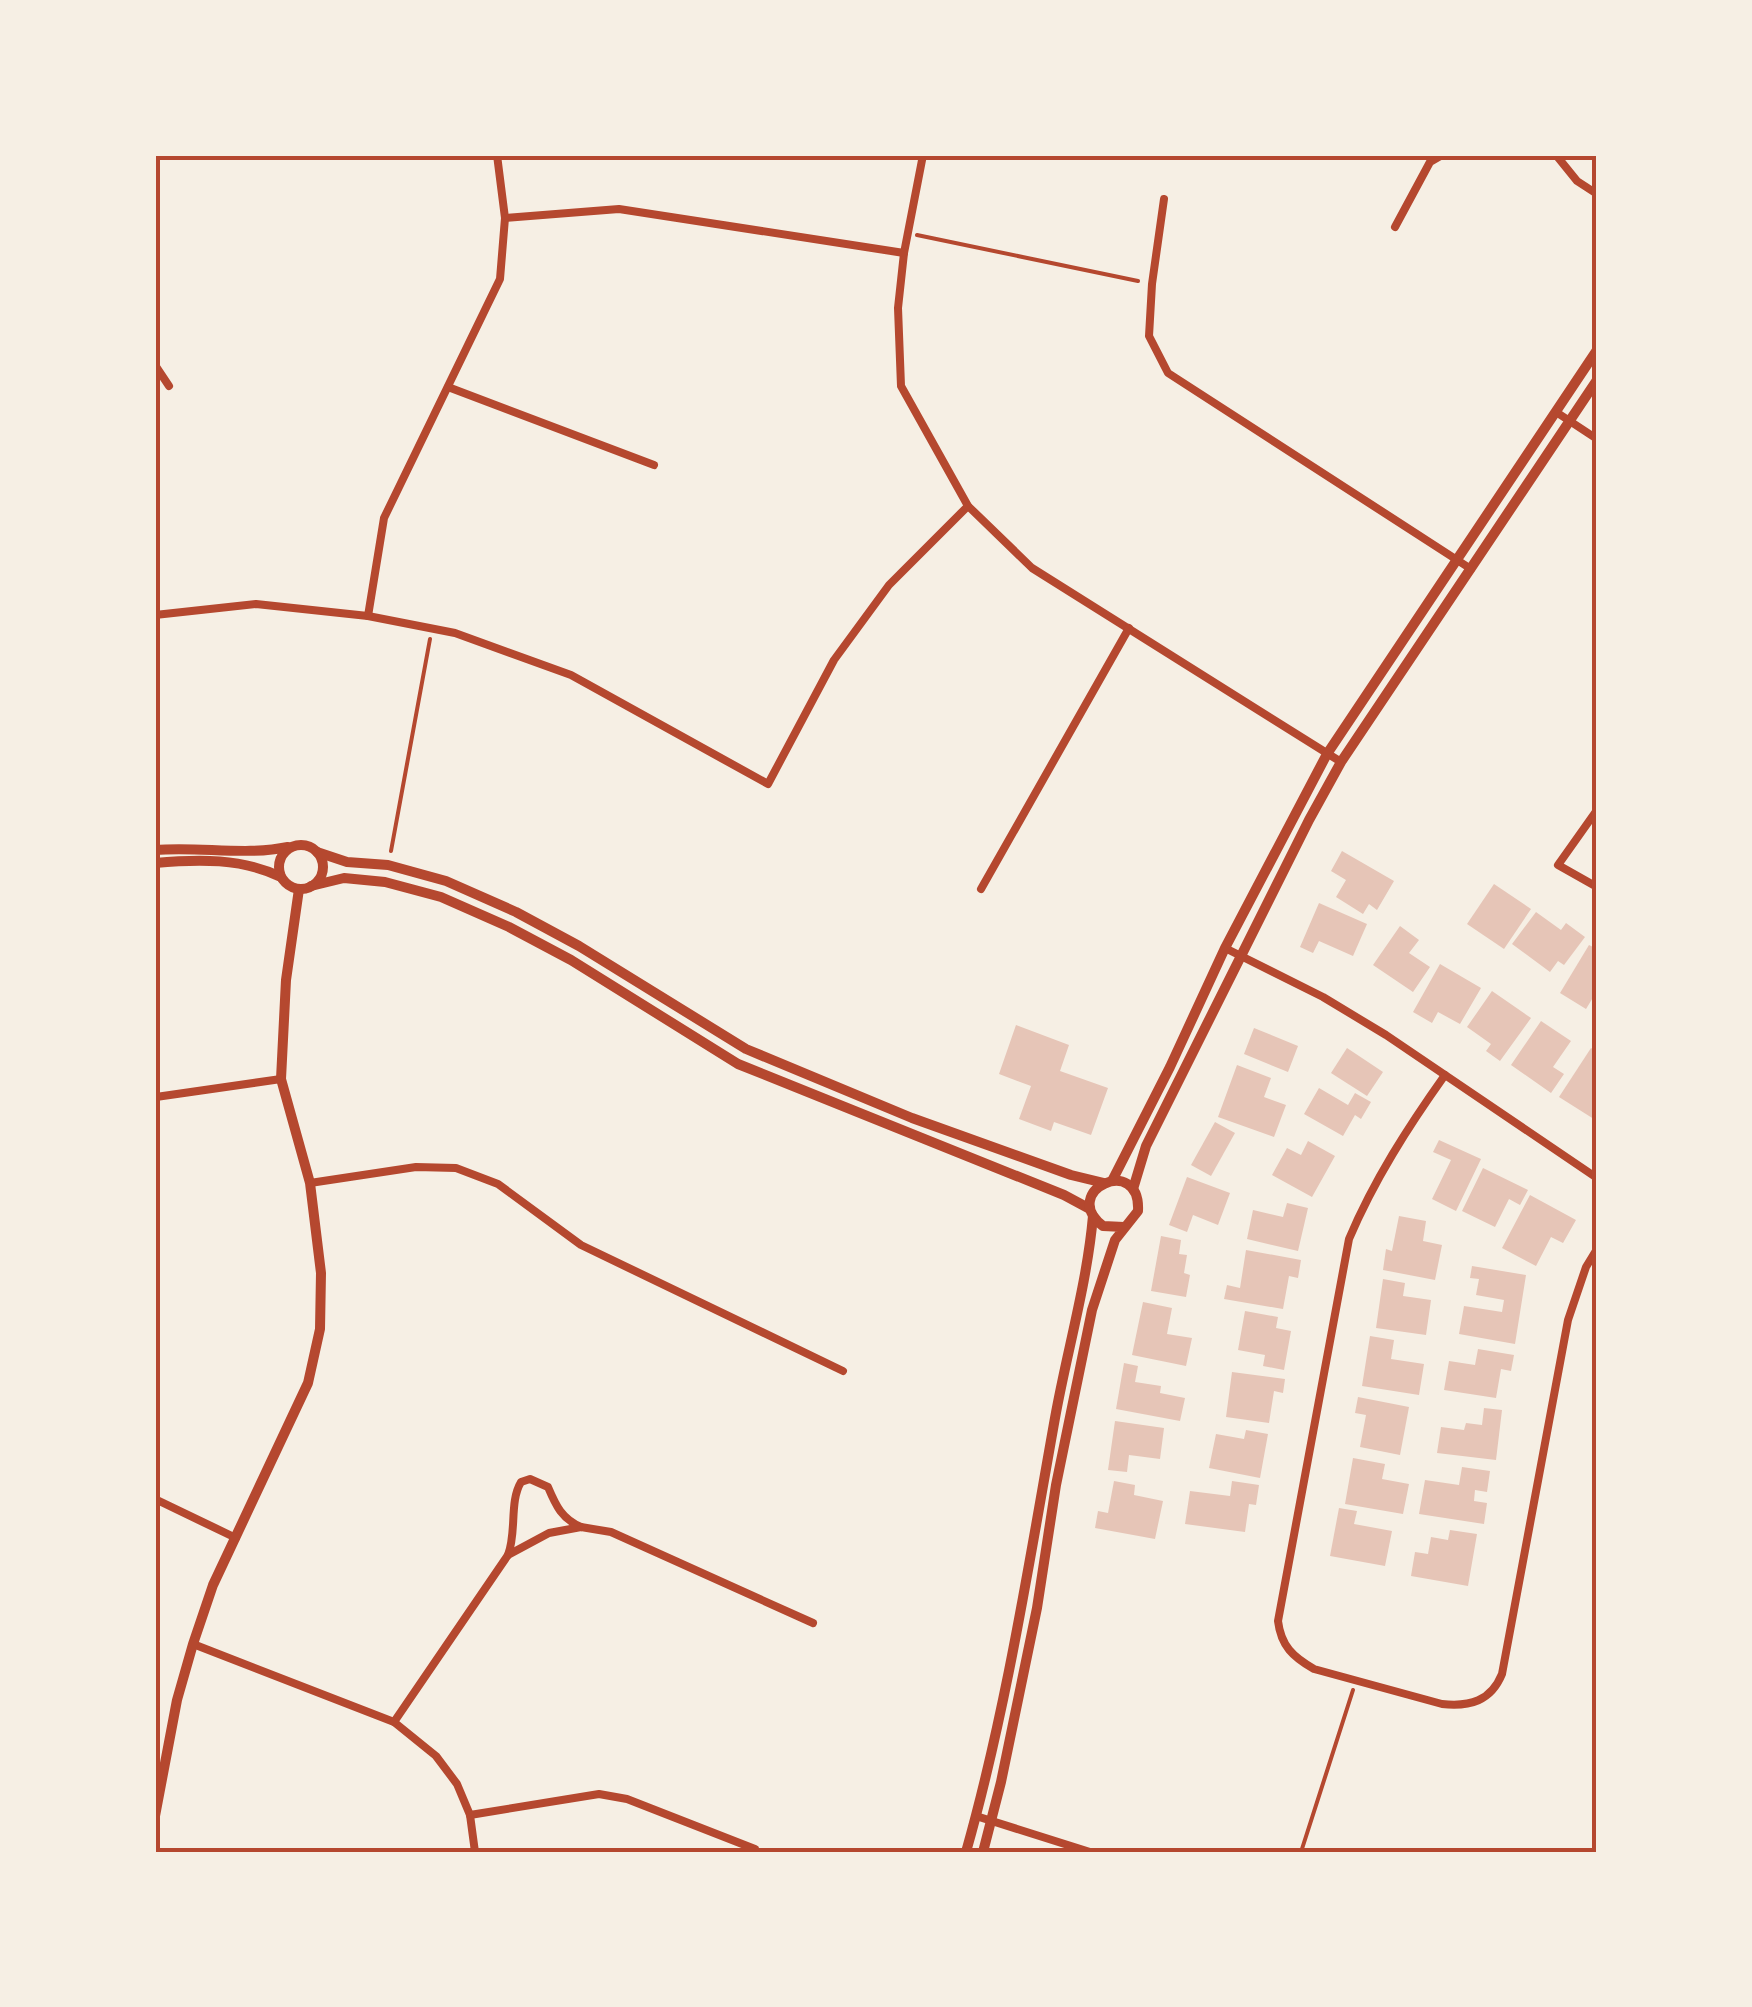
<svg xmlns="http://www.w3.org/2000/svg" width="1752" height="2007" viewBox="0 0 1752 2007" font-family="'Fira Sans Condensed',sans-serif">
  <rect width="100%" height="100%" fill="#f6efe4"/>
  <g fill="#e6c5b7">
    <path d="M1342,851L1394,881L1377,910L1369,904L1363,914L1336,897L1346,880L1331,871Z"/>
    <path d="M1494,884L1531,909L1504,949L1467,924Z"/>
    <path d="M1319,903L1367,924L1353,956L1319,941L1313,953L1300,947Z"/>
    <path d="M1536,912L1561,930L1566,923L1585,937L1564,965L1558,961L1550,972L1512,944Z"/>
    <path d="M1400,926L1419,940L1409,953L1430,967L1413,992L1373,965Z"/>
    <path d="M1589,945L1597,949V991L1586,1009L1560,993Z"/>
    <path d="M1440,964L1481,988L1460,1024L1438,1012L1432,1023L1413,1012Z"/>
    <path d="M1492,991L1531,1018L1500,1061L1486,1051L1491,1044L1467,1027Z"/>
    <path d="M1541,1021L1571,1041L1553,1067L1564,1074L1551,1093L1511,1065Z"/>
    <path d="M1016,1025L1069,1045L1060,1071L1108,1088L1091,1135L1054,1122L1051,1131L1019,1119L1031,1086L999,1074Z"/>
    <path d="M1254,1028L1298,1046L1288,1072L1244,1054Z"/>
    <path d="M1347,1048L1383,1072L1367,1096L1331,1073Z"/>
    <path d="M1591,1048L1597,1052V1121L1559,1097Z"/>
    <path d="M1237,1065L1271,1078L1264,1097L1286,1105L1274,1137L1218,1117Z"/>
    <path d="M1319,1088L1348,1105L1355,1093L1371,1102L1361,1119L1355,1115L1343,1136L1304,1114Z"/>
    <path d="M1215,1122L1235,1133L1211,1176L1191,1165Z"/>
    <path d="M1439,1140L1481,1159L1456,1211L1432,1199L1451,1160L1433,1152Z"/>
    <path d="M1308,1141L1335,1156L1312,1197L1272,1175L1287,1148L1301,1155Z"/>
    <path d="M1483,1168L1528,1190L1520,1205L1509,1199L1495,1227L1462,1211Z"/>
    <path d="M1187,1177L1230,1193L1218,1225L1193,1215L1187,1232L1169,1225Z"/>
    <path d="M1530,1195L1576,1220L1563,1243L1551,1237L1536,1266L1502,1248Z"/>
    <path d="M1287,1203L1308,1208L1298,1251L1247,1239L1253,1210L1283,1217Z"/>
    <path d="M1399,1216L1426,1221L1423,1241L1442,1245L1435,1280L1383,1270L1386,1249L1392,1251Z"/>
    <path d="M1161,1236L1181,1240L1179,1254L1187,1255L1184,1273L1190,1275L1186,1297L1151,1291Z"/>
    <path d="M1246,1250L1301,1260L1298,1278L1289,1276L1283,1309L1224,1299L1227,1285L1240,1288Z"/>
    <path d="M1472,1266L1526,1275L1515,1344L1459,1334L1464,1306L1502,1312L1504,1300L1476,1295L1479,1279L1470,1278Z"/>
    <path d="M1383,1279L1405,1283L1403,1296L1431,1300L1426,1335L1376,1328Z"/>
    <path d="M1143,1302L1172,1308L1167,1334L1192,1338L1186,1366L1132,1355Z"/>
    <path d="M1245,1311L1278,1317L1276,1328L1291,1331L1284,1370L1263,1366L1265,1355L1238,1350Z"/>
    <path d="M1370,1336L1394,1340L1391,1359L1424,1364L1419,1395L1362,1386Z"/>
    <path d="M1478,1349L1514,1355L1511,1371L1501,1369L1496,1398L1444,1390L1449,1361L1475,1365Z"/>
    <path d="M1124,1363L1138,1366L1135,1382L1161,1386L1160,1393L1185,1398L1180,1421L1116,1409Z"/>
    <path d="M1232,1372L1285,1379L1283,1393L1274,1391L1269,1423L1226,1417Z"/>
    <path d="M1358,1397L1409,1407L1400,1455L1360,1447L1366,1415L1355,1413Z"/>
    <path d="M1484,1408L1502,1410L1496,1460L1437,1453L1441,1427L1464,1430L1466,1423L1482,1425Z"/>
    <path d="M1115,1421L1164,1428L1160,1459L1129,1455L1127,1472L1108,1470Z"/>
    <path d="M1246,1430L1268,1434L1260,1478L1209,1468L1216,1434L1244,1439Z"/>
    <path d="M1353,1458L1385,1464L1382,1479L1409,1484L1403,1514L1345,1504Z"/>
    <path d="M1462,1467L1490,1471L1487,1492L1475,1490L1474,1501L1487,1503L1484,1524L1419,1514L1425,1480L1459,1485Z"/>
    <path d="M1114,1481L1135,1485L1134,1495L1163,1501L1155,1539L1095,1528L1098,1511L1108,1513Z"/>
    <path d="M1232,1481L1259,1485L1256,1505L1249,1504L1245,1532L1185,1524L1190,1491L1230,1496Z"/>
    <path d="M1339,1508L1357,1511L1354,1524L1392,1531L1385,1566L1330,1556Z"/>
    <path d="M1450,1530L1477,1534L1468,1586L1411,1576L1415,1552L1428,1554L1431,1537L1448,1540Z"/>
  </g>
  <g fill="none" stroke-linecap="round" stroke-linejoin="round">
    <g stroke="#b5482f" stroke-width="4">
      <path d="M917,235L1138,281"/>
      <path d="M391,851L430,639"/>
      <path d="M1301,1852L1353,1690"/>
    </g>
    <g stroke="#b5482f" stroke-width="8">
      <path d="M923,155L904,253L898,308L901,386L968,506L1032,568L1341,762"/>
      <path d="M1556,155L1577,181L1597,194"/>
      <path d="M1164,199L1152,284L1149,336L1168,373L1471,569"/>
      <path d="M505,218L619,209L904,253"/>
      <path d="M1395,227L1430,162L1442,155"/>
      <path d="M155,365L169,386"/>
      <path d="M448,387L654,465"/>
      <path d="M1556,412L1597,439"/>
      <path d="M155,615L256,604L368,616L455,633L571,675L768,784L834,660L889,585L968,506"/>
      <path d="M368,616L384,518L500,279L505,218L497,155"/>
      <path d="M1597,810L1558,865L1597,887"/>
      <path d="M981,889L1129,628"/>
      <path d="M1225,948L1323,997L1386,1035L1597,1178"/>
      <path d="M1445,1075C1408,1127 1374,1180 1349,1239L1278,1621C1281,1646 1293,1657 1314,1669L1442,1704C1470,1707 1491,1701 1502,1674L1568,1320L1586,1267L1597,1249"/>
      <path d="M156,1097L281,1079"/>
      <path d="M310,1183L416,1167L456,1168L498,1184L581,1245L843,1371"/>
      <path d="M155,1499L236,1538"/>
      <path d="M508,1555C517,1532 509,1502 521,1482L530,1479L548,1487C556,1506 562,1519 581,1527"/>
      <path d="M193,1644L394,1722L436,1756L457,1784L470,1815L475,1852"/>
      <path d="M394,1722L508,1555L549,1533L581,1527L611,1532L813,1623"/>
      <path d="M470,1815L599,1794L627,1799L755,1849"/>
      <path d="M976,1816L1090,1852"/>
    </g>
    <g stroke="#b5482f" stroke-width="10">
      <circle cx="301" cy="867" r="22"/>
      <path d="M155,850C199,846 245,856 288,847"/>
      <path d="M317,852L347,862L388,865L446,881L516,912L579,946L746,1049L912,1118L1071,1175L1104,1183"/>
      <path d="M155,863C198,859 242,858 281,877"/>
      <path d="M311,886L344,878L385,882L441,897L509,927L571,960L738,1064L1064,1195L1090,1209"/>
      <path d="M1112,1181L1170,1067L1225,948L1327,754L1597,350"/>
      <path d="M1133,1189L1146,1146L1309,820L1341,762L1597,380"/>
      <path d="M155,1816L177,1700L193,1644L213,1585L308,1383L320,1329L321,1273L310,1183L281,1079L286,980L299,889"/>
      <path d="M966,1852C1006,1711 1029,1563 1055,1418C1067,1351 1087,1284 1093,1216"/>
      <path d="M983,1852L1001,1782L1037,1608L1056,1485L1092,1310L1115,1240L1138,1211C1141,1153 1058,1191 1103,1226L1124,1227"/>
    </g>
  </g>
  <rect width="1752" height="2007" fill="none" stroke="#f6efe4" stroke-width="315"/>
  <rect x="158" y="158" width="1436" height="1692" fill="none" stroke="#b5482f" stroke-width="4"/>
</svg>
